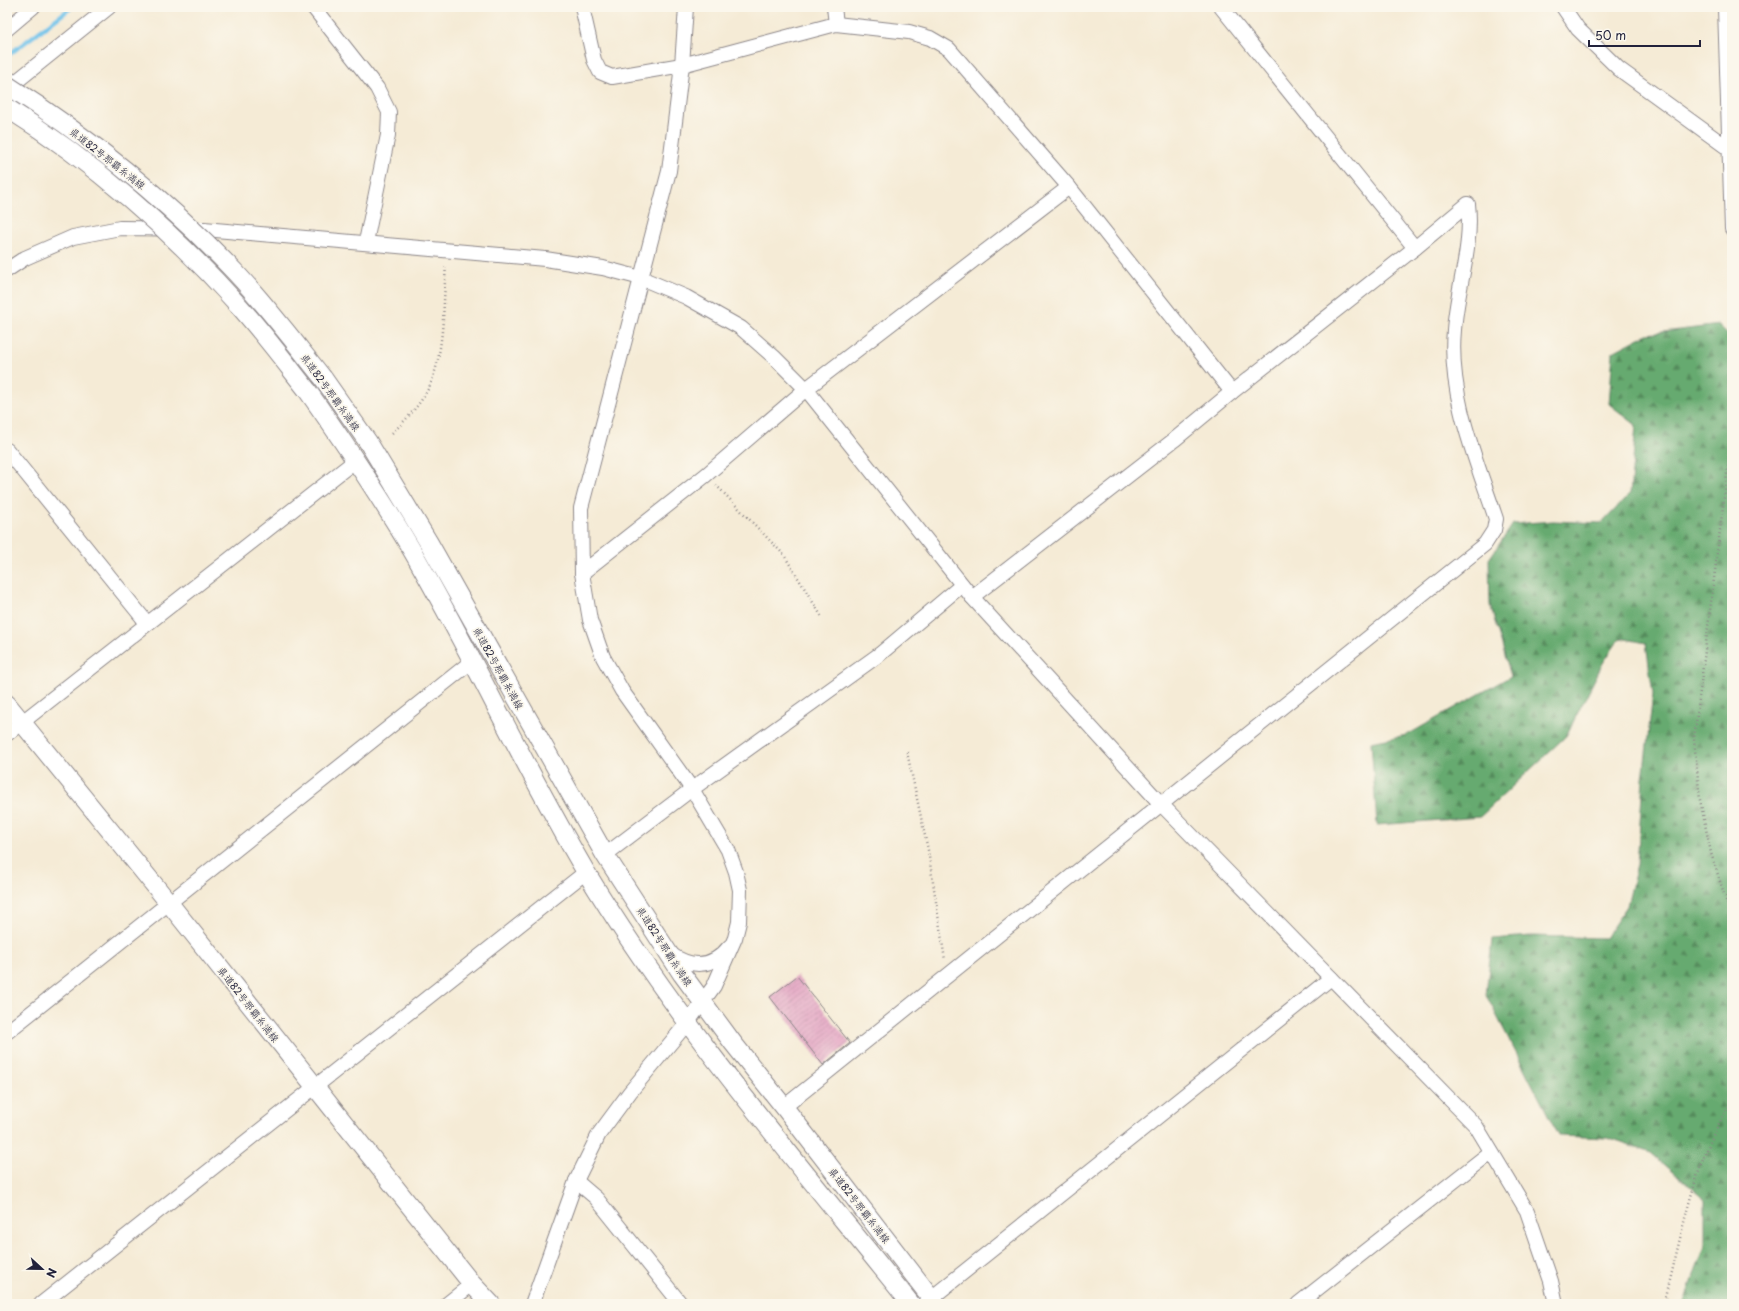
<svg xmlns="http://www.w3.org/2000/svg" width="1739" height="1311" viewBox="0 0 1739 1311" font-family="'Playpen Sans','Klee One',sans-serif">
  <defs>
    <pattern id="forest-firs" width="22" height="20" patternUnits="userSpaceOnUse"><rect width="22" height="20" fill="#66aa6f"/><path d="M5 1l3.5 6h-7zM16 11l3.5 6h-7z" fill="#548a5c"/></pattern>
    <pattern id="building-hatch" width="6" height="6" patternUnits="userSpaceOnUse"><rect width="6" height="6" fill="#e4a5c3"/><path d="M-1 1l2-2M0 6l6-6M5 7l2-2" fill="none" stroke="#b886a0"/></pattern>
  </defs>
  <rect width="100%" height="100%" fill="#fbf7ec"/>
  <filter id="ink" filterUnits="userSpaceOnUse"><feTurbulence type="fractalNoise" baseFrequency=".025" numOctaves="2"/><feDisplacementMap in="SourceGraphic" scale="8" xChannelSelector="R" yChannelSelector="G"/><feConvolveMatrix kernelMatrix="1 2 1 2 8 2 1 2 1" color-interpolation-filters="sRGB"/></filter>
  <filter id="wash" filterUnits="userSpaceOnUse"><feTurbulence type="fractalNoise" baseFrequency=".012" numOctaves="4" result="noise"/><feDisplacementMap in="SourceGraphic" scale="16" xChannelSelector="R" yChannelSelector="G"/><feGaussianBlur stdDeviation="0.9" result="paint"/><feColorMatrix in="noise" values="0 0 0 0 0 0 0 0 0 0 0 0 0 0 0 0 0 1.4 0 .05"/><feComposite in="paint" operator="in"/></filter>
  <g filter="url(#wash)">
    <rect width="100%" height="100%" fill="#f5ebd6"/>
    <path fill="url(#forest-firs)" stroke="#465" d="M1719,325L1732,338V1304H1683L1705,1246V1199L1651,1153L1607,1138L1559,1136L1486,995L1492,939L1531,936L1605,938L1627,906L1637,865L1643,779L1653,694L1646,643L1620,638L1603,663L1566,736L1480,817L1377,825L1371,742L1407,735L1511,676L1490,605L1489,559L1513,524L1553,521L1602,523L1630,494L1636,425L1609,404L1613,352L1647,334Z"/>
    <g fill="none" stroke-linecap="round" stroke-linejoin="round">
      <path stroke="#6ec2ea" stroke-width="4.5" d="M7,56L72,7"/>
    </g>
    <g id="blocks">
      <path fill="url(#building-hatch)" d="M797,976L850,1043L823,1065L770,997Z"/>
    </g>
  </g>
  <g filter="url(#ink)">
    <use href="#blocks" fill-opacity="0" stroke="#8c8688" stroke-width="1"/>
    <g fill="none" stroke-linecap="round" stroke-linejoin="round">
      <g stroke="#8c8688" stroke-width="16">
        <g id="minor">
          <path d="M313,7L377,88L389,112L388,135L366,242"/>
          <path d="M582,7L594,60L600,72L612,77L682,65L836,24L909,32L930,38L949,49L1069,187L1232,392"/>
          <path d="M834,7L836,24"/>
          <path d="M1563,7L1578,29L1619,69L1732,151"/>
          <path d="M1725,7L1732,229"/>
          <path d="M7,29L33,7"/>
          <path d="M7,89L109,7"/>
          <path d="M7,270L25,258L73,237L120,228L204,229L545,259L603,268L641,278L686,297L741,328L774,357L806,389L972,597L1160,803L1476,1126L1527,1211L1551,1281L1556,1304"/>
          <path d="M7,450L147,623"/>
          <path d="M582,573L706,475L806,389L1069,187"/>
          <path d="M972,597L1174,440L1232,392L1415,248L1221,7"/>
          <path d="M7,734L356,460"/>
          <path d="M605,855L692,789L880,654L962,585"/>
          <path d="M669,953C690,968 712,969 729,947"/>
          <path d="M7,1032L471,662"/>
          <path d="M784,1107L1485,544L1494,530L1496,519C1476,459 1448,395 1454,330C1457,288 1473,246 1468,204L1415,248"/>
          <path d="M576,1181L596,1198L681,1304"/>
          <path d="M41,1304L586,872"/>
          <path d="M447,1304L472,1284"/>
          <path d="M532,1304L576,1181L599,1134L630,1092L688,1022L714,986L735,938L739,922L740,890L736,872L728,850L692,789L622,691L603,657L590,620L582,573L581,508L669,171L682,65L686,7"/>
          <path d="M924,1304L1331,978"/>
          <path d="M1298,1304L1491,1152"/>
        </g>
      </g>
      <g stroke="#8c8688" stroke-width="20">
        <g id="major">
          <path d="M323,378L368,442L429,543L605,855L682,974L733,1043L784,1107L936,1304"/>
          <path d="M307,390C343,441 378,493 410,547C472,653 523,766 586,872C679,1026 799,1164 911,1304"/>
          <path d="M7,704L169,903L472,1284L491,1304"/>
        </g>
      </g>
      <g stroke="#8c8688" stroke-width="2.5" stroke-dasharray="1 3" stroke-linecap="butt">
        <path d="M392,433C405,421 418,407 427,391C445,359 443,302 446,265"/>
        <path d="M1732,434L1694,739L1700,800L1711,853L1732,919"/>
        <path d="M716,485L784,555L822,617"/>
        <path d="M907,752L928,850L945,960"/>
        <path d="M1664,1304C1682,1236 1693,1161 1732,1101"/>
      </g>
      <use href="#minor" stroke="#fff" stroke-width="14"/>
      <use href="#major" stroke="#fff" stroke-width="18"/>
      <g stroke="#8c8688" stroke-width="20" stroke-linecap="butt">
        <g id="major-bridge">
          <path d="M7,85C90,138 168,201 236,273C267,306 295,343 323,378"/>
          <path d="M7,108C91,160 174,233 240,307C263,333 285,362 307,390"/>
        </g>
      </g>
      <use href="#major-bridge" stroke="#fff" stroke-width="18"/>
    </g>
  </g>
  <g text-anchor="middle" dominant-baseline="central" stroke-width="3.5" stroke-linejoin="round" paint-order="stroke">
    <g font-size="10" fill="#22223b" stroke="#fbf7ec">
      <text transform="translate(108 158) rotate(38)">県道82号那覇糸満線</text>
      <text transform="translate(331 392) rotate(54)">県道82号那覇糸満線</text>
      <text transform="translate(499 668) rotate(61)">県道82号那覇糸満線</text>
      <text transform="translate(665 946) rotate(57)">県道82号那覇糸満線</text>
      <text transform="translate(249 1004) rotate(52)">県道82号那覇糸満線</text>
      <text transform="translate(860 1205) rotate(52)">県道82号那覇糸満線</text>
    </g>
  </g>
  <rect width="1739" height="1311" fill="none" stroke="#fbf7ec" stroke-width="24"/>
  <g transform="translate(42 1269) rotate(112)" stroke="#fbf7ec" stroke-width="3" paint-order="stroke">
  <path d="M0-3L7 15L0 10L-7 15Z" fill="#22223b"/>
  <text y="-6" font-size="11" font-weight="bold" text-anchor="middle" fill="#22223b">N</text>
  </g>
  <path d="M1589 40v6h111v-6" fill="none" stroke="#22223b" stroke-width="2"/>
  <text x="1595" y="40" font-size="12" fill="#22223b" stroke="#fbf7ec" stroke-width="3" paint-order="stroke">50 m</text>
</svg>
